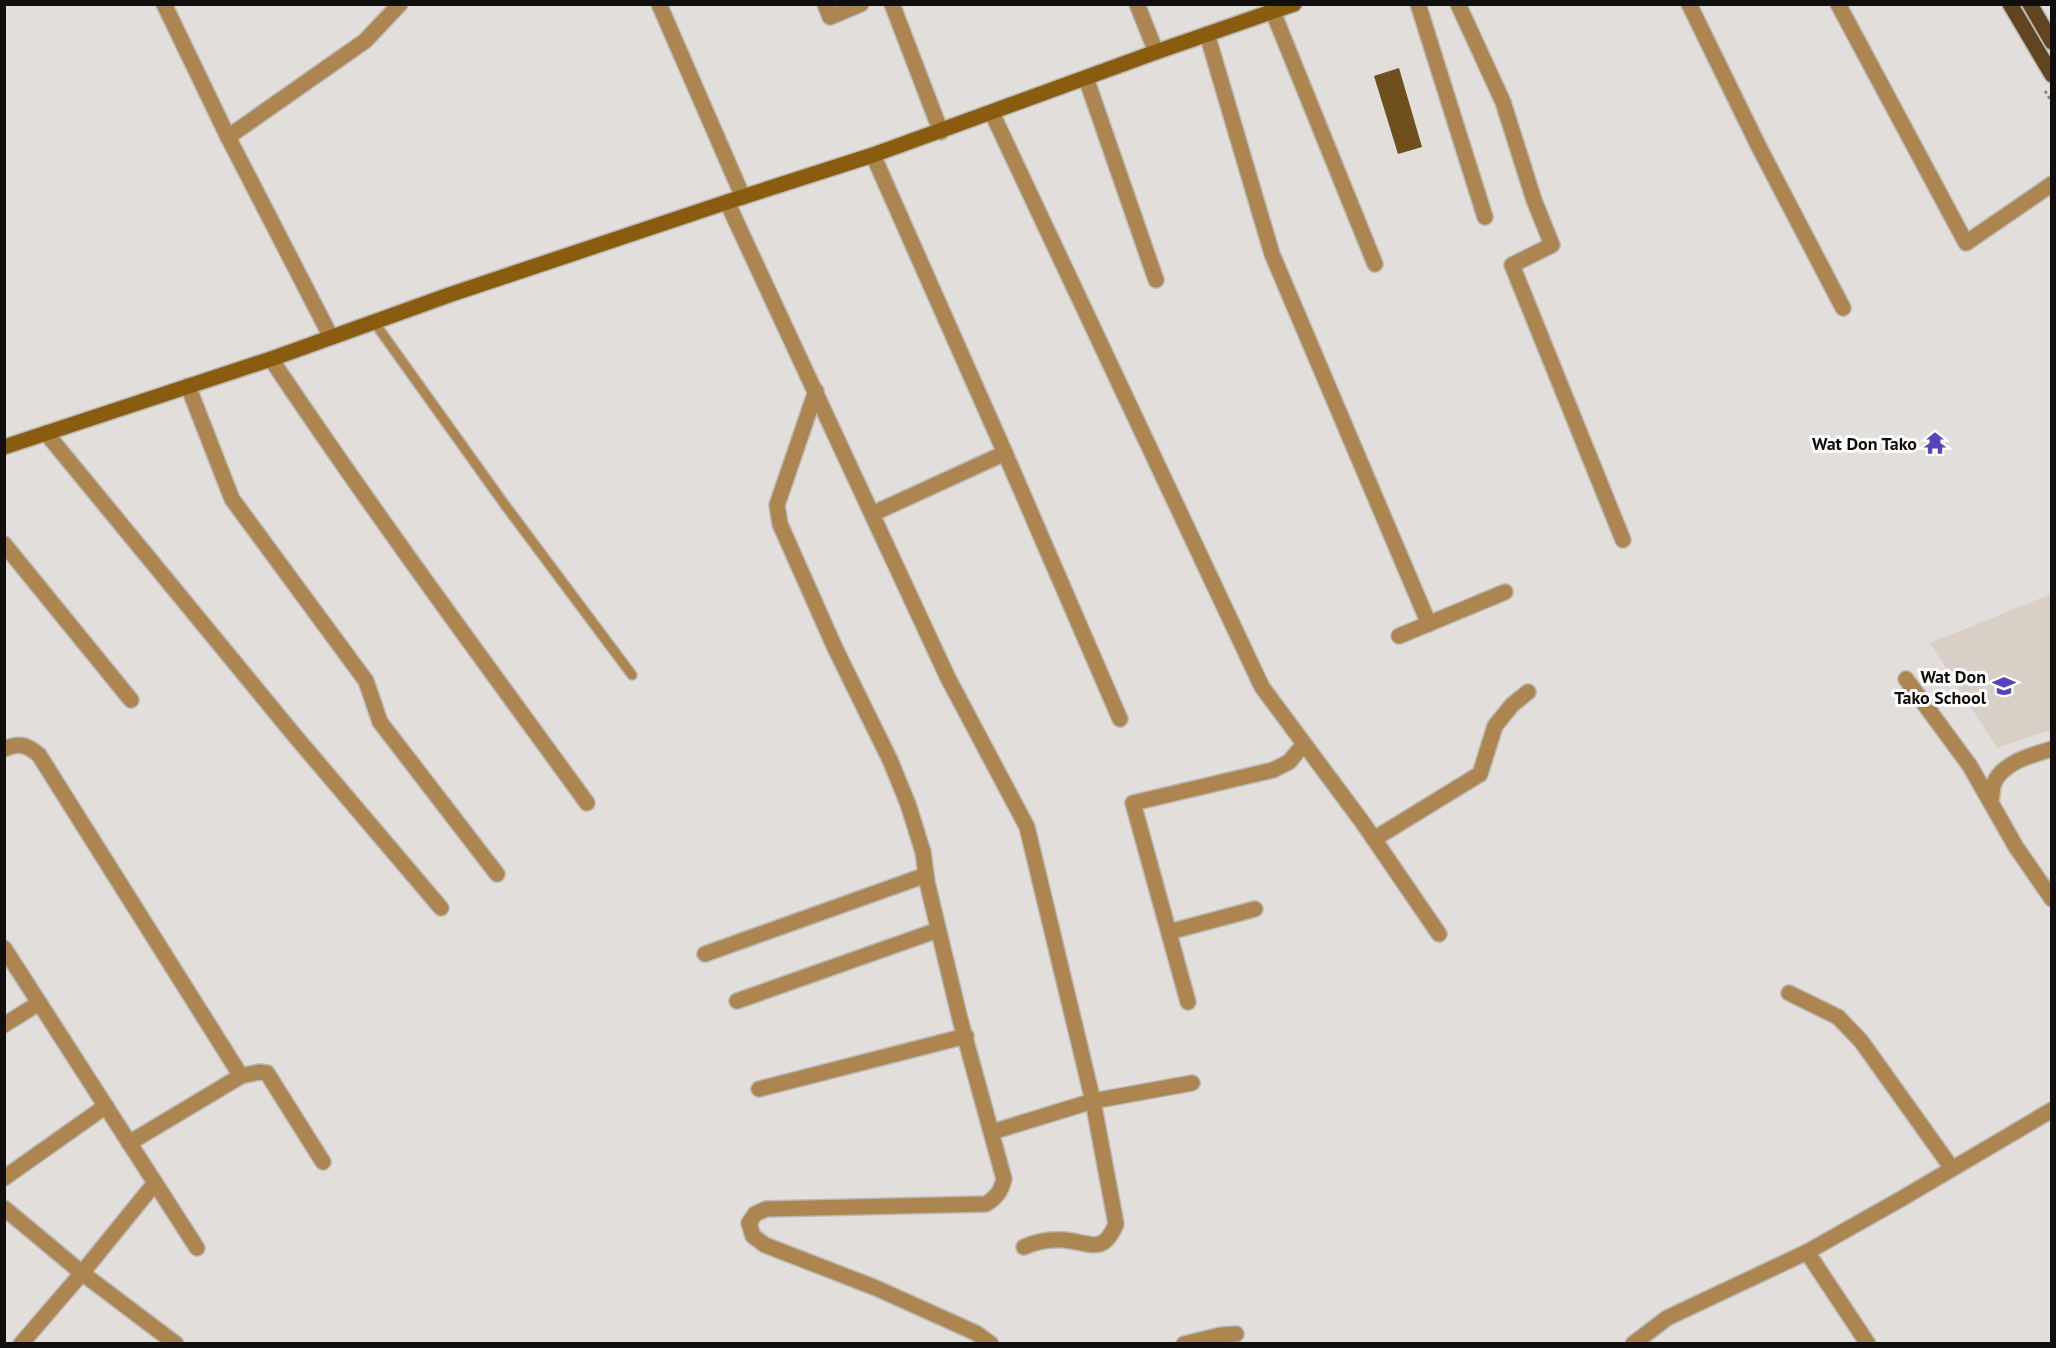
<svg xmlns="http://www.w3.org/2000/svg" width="2056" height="1348" viewBox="0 0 2056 1348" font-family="'PT Sans',sans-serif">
  <rect width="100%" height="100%" fill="#e1dedb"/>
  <path fill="#d8d0c7" d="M2051,594V730L1997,748L1930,643Z"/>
  <path fill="#704f1f" d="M1399,68L1422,147L1398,154L1374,76Z"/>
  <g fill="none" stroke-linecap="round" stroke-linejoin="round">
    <g stroke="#bbb9b6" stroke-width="12">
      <path id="lane" d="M374,322L505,505L632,675"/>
    </g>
    <g stroke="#bbb9b6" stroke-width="18">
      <g id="street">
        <path d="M164,4L228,137L331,337"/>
        <path d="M659,4L743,197"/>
        <path d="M825,4L830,17L861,4"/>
        <path d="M892,4L941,132"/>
        <path d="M1137,4L1156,52"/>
        <path d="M1418,4L1485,217"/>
        <path d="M1458,4L1503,102L1534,200L1552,245L1512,265L1623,540"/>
        <path d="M1689,4L1759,147L1843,308"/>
        <path d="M1838,4L1966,243L2052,184"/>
        <path d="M1273,12L1375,264"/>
        <path d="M1207,34L1272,254L1429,624"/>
        <path d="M1086,78L1156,280"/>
        <path d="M992,113L1262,687L1363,823L1439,934"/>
        <path d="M228,137L365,41L400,4"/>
        <path d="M873,155L1005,453L1120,719"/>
        <path d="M727,202L948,678L1027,827L1093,1101L1116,1224C1103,1255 1091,1243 1065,1240C1051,1239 1037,1241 1024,1247"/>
        <path d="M271,359C372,510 480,656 587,803"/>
        <path d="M188,386L232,499L366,681L380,722L497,874"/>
        <path d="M816,391L777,505L780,524L835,648L890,760L908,804L923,852L927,882L960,1019L1004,1179C1001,1191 997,1197 986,1204L766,1209L755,1214L749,1223L753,1236L765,1245L876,1288L976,1333L991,1344"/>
        <path d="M46,433L295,736L441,908"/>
        <path d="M872,514L1005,453"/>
        <path d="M4,544L131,700"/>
        <path d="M1399,636L1505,592"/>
        <path d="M1906,679L1970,766L2016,847L2052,899"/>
        <path d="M4,749C20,742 27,745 39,755L241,1076L129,1143"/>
        <path d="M1991,802C1992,797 1992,788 1994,783C2003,762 2032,755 2052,749"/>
        <path d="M1374,839L1480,774L1495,726L1512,705L1528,692"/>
        <path d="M1169,932L1255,909"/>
        <path d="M4,948L197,1248"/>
        <path d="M705,954L926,875"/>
        <path d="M1789,993L1838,1017L1861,1041L1951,1167"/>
        <path d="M737,1001L938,930"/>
        <path d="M1188,1002L1133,803L1273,770L1289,762L1304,744"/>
        <path d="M4,1025L39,1003"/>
        <path d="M241,1076L259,1072L267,1073L323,1162"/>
        <path d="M759,1089L966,1036"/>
        <path d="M992,1132L1093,1101L1192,1083"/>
        <path d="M4,1178L106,1106"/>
        <path d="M4,1208L82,1273L176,1344"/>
        <path d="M1807,1252L1868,1344"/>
        <path d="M21,1344L82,1273L155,1183"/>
        <path d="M1184,1344L1221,1335L1236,1334"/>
        <path d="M1633,1344L1667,1318L1807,1252L1901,1199L2052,1110"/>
      </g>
    </g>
    <g stroke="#bbb9b6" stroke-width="18">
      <path id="secondary" d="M4,447L271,359L449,295L727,202L873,155L1156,52L1294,4"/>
    </g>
    <g stroke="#bbb9b6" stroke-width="18">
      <g id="primary">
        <path d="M2010,4L2052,75"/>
        <path d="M2030,4L2052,42"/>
      </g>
    </g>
    <path stroke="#868482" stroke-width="3" stroke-dasharray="3 3" stroke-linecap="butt" d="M2045,91L2052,102"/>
    <use href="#lane" stroke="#ac8550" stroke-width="9"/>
    <use href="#street" stroke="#ac8550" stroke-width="15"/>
    <use href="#secondary" stroke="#895c0f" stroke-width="15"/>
    <use href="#primary" stroke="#604520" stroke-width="15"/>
  </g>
  <defs>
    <g id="temple-bare" transform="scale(1.8)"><path d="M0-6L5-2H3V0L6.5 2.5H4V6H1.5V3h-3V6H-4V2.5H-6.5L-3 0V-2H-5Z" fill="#5644bc" stroke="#fff" stroke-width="2.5" paint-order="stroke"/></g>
    <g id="school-bare" transform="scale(1.8)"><path d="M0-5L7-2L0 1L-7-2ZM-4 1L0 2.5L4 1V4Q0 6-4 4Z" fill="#5644bc" stroke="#fff" stroke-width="2.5" paint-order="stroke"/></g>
  </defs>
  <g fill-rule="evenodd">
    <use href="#temple-bare" x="1935" y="443"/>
    <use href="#school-bare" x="2004" y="686"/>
  </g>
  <g text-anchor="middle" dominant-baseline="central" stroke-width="6" stroke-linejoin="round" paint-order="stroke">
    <g font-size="18" font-weight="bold" fill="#100f0e" stroke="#fff" text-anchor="end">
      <text x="1917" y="443">Wat Don Tako</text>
      <text x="1986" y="676">Wat Don<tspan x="1986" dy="21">Tako School</tspan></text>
    </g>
  </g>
  <rect width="2056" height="1348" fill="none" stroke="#100f0e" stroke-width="12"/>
</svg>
